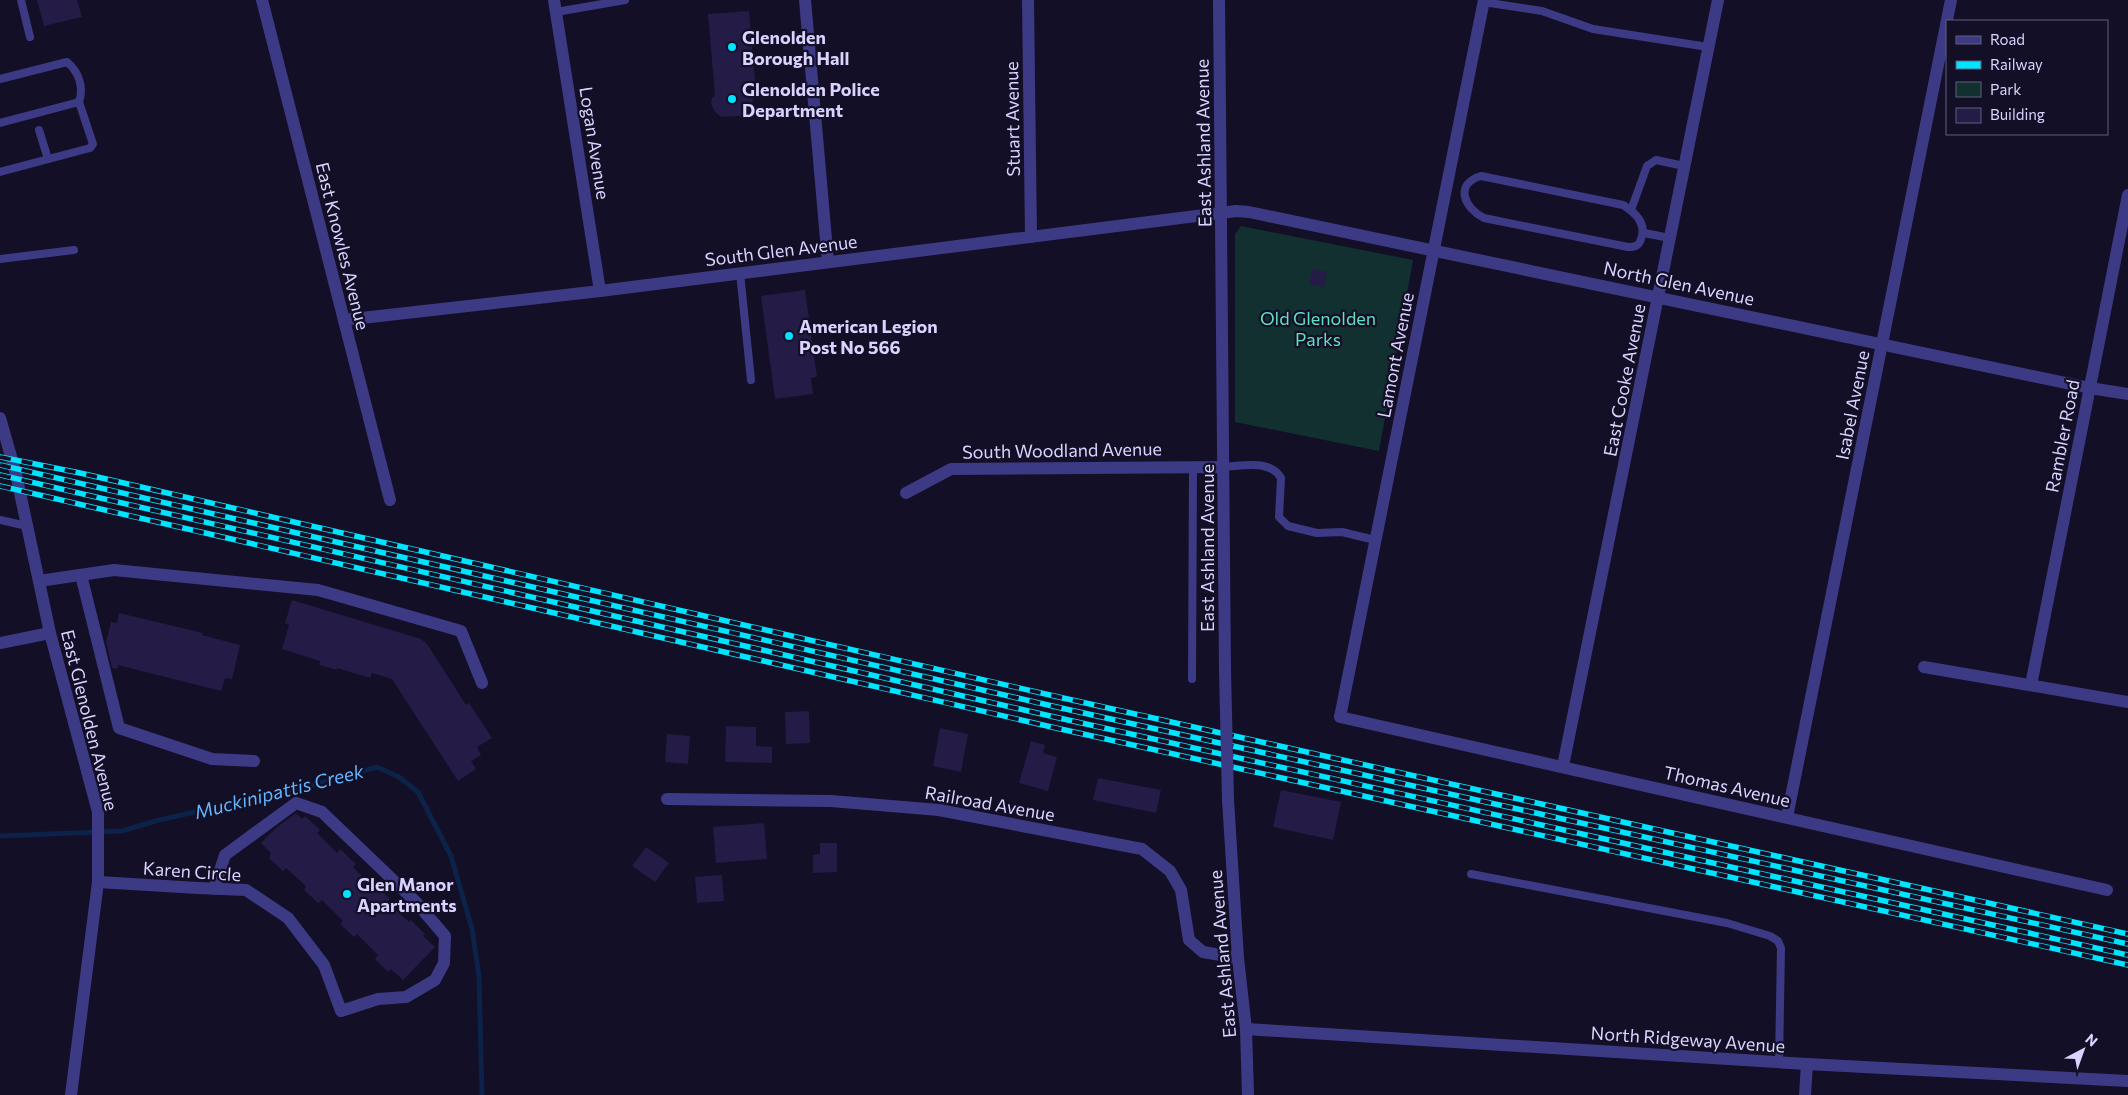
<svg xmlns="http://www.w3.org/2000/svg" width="2128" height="1095" viewBox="0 0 2128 1095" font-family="Commissioner,sans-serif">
  <rect width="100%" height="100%" fill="#130f26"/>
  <path fill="#12302f" d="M1241,226L1413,260L1379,451L1235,422V234Z"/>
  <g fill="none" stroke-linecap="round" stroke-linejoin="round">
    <path stroke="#0c2248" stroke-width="5" d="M0,836L122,831L159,820L310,786L377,767L399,777L418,792L451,856L472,929L479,976L482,1095"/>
  </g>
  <g fill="#241b47">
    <path d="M37,0H77L82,17L44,26Z"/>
    <path d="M749,11L755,81H751L754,115L721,117L715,112L711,104L712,98L715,95L708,14Z"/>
    <path d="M1312,269L1327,272L1324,287L1309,284Z"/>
    <path d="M805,290L817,377L811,378L813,394L775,399L761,296Z"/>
    <path d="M292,600L421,639L427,644L466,705L469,703L492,738L477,747L481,755L471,761L476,769L458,781L392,679L372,673L370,678L337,668V670L319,665L320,661L282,649L289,625L285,623Z"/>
    <path d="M119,613L203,633L202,635L240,645L232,679L225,678L221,691L118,665L117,669L112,668L106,642L111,622L117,623Z"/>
    <path d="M809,711L810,743L786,744L785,712Z"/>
    <path d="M726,726L756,727V746L772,747V763L725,762Z"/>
    <path d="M940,728L968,734L961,772L933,766Z"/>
    <path d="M667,734L690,736L688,764L665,762Z"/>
    <path d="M1031,741L1045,745L1043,753L1057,757L1048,791L1019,783Z"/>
    <path d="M1098,778L1161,790L1156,813L1093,800Z"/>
    <path d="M1281,790L1341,802L1333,840L1273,827Z"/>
    <path d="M296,813L302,819L305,816L320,830L317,833L337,853L340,849L356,864L353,867L372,887L375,884L390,899L387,902L409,922L411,920L425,934L423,936L435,947L403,980L391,969L388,972L375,959L378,955L357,934L354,937L340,924L343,921L322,900L318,903L304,890L306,886L286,868L283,871L269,858L271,853L261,843L276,828Z"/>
    <path d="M764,823L767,859L716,863L713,827Z"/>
    <path d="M820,843H837V872L813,873V855L820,854Z"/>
    <path d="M646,847L669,863L655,882L632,866Z"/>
    <path d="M722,875L724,901L697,903L695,877Z"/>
  </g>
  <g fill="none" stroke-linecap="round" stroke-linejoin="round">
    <g stroke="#3d3a85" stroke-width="8">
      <path d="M21,0L30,37"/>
      <path d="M1483,2L1542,11L1593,29L1708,47"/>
      <path d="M556,12L625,0"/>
      <path d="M0,79L67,62C79,72 84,87 79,102L0,123"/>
      <path d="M39,130L48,159"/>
      <path d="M0,172L90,148L93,144L79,102"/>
      <path d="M1481,176L1623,205C1636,213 1647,224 1641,239C1639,246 1635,247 1628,247L1484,218C1464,208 1454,184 1481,176Z"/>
      <path d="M1631,210L1647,166L1656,160L1684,166"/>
      <path d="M1644,233L1670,238"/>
      <path d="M0,259L74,250"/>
      <path d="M740,273L751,380"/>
      <path d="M1224,467C1243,466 1270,459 1281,478L1279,517L1288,526L1317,533L1342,532L1375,540"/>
      <path d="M0,520L27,526"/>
      <path d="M1192,679L1193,467"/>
      <path d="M1471,874L1727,923L1770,936L1778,941L1781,948L1779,1062"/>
    </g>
    <g stroke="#3d3a85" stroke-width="12">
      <path d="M262,0L390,500"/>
      <path d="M554,0L600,291"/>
      <path d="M805,0L828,262"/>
      <path d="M1028,0L1031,237"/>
      <path d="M1219,0L1225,670"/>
      <path d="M1484,0L1340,717L2107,890"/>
      <path d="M344,320L600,291L1236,211L1249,212L2090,388L2128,394"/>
      <path d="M0,418L16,474L50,633L98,812V882L71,1095"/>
      <path d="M906,493L951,469L1224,467"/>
      <path d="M81,575L119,728L212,759L254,761"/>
      <path d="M39,581L114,570L318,590L461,631L482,683"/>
      <path d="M0,643L50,633"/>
      <path d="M1924,667L2128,702"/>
      <path d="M2031,685L2128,195"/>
      <path d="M1563,766L1718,0"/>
      <path d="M667,799L831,801L939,810L1142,849L1170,871L1181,890L1189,940L1203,952L1238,958"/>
      <path d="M1228,800L1238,958L1246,1029L1248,1095"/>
      <path d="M1787,817L1951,0"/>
      <path d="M98,882L198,888L246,890L288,918L324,965L341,1011L378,999L406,997L435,980L444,963L445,936L415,901L322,812L296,803L225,855L214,889"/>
      <path d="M1246,1029L1807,1064L2128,1081"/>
      <path d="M1805,1095L1807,1064"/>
    </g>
    <g stroke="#00e5ff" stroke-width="5.5">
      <g id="rail">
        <path d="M0,457L80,473L1063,698L2128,934"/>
        <path d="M0,465L1061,708L2128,944"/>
        <path d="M0,475L1059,718L2128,955"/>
        <path d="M0,486L1056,728L2128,965"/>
      </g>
    </g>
    <use href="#rail" stroke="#130f26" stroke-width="4" stroke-dasharray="11" stroke-linecap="butt"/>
    <path stroke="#3d3a85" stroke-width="12" d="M1225,670L1228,800"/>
  </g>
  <g fill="#00e5ff" stroke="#130f26" stroke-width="2">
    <circle cx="732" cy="47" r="5"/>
    <circle cx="732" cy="99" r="5"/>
    <circle cx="789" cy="336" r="5"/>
    <circle cx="347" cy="894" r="5"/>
  </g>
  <g text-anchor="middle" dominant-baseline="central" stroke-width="4.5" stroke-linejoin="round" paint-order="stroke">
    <g font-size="18" font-weight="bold" fill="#d9d4ff" stroke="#130f26" text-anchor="start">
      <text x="742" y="37">Glenolden<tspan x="742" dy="21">Borough Hall</tspan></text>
      <text x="742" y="89">Glenolden Police<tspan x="742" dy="21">Department</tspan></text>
      <text x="799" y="326">American Legion<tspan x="799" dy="21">Post No 566</tspan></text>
      <text x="357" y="884">Glen Manor<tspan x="357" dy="21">Apartments</tspan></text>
    </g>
    <g font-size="18" fill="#d9d4ff" stroke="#130f26">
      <text transform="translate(1012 119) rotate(-91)">Stuart Avenue</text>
      <text transform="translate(595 143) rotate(81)">Logan Avenue</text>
      <text transform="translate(1203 143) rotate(-91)">East Ashland Avenue</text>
      <text transform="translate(343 246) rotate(76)">East Knowles Avenue</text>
      <text transform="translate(781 250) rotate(-7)">South Glen Avenue</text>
      <text transform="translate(1679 283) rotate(12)">North Glen Avenue</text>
      <text transform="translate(1395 355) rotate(-79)">Lamont Avenue</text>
      <text transform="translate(1624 380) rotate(-79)">East Cooke Avenue</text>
      <text transform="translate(1852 405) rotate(-79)">Isabel Avenue</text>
      <text transform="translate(2062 436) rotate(-79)">Rambler Road</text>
      <text transform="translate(1062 450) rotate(-1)">South Woodland Avenue</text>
      <text transform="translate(1207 548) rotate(-90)">East Ashland Avenue</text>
      <text transform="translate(90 720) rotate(76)">East Glenolden Avenue</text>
      <text transform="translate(1727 786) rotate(13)">Thomas Avenue</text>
      <text transform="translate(990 803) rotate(10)">Railroad Avenue</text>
      <text transform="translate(192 871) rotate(4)">Karen Circle</text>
      <text transform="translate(1222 954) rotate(-95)">East Ashland Avenue</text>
      <text transform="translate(1688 1039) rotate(4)">North Ridgeway Avenue</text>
    </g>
    <g font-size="18" fill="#5fe0c0" stroke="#130f26">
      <text x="1318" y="318">Old Glenolden<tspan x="1318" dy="21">Parks</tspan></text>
    </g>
    <g font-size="19" font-style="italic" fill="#62b6ff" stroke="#130f26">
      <text transform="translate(279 791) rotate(-14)">Muckinipattis Creek</text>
    </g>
  </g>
  <rect x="1946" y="20" width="162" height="115" fill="#130f26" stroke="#625e7d"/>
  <rect x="1956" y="36" width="25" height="8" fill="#3d3a85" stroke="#625e7d"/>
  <text x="1990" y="45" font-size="15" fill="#d9d4ff">Road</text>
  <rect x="1956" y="61" width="25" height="8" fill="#00e5ff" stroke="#625e7d"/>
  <text x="1990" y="70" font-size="15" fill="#d9d4ff">Railway</text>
  <rect x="1956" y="82" width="25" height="15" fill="#12302f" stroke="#625e7d"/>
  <text x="1990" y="95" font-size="15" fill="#d9d4ff">Park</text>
  <rect x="1956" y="108" width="25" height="15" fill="#241b47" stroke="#625e7d"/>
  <text x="1990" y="120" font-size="15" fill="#d9d4ff">Building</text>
  <g transform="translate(2083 1050) rotate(41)" stroke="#130f26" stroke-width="4" paint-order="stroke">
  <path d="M0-4L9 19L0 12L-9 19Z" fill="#d9d4ff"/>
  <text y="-8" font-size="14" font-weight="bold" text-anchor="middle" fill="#d9d4ff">N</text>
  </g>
</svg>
